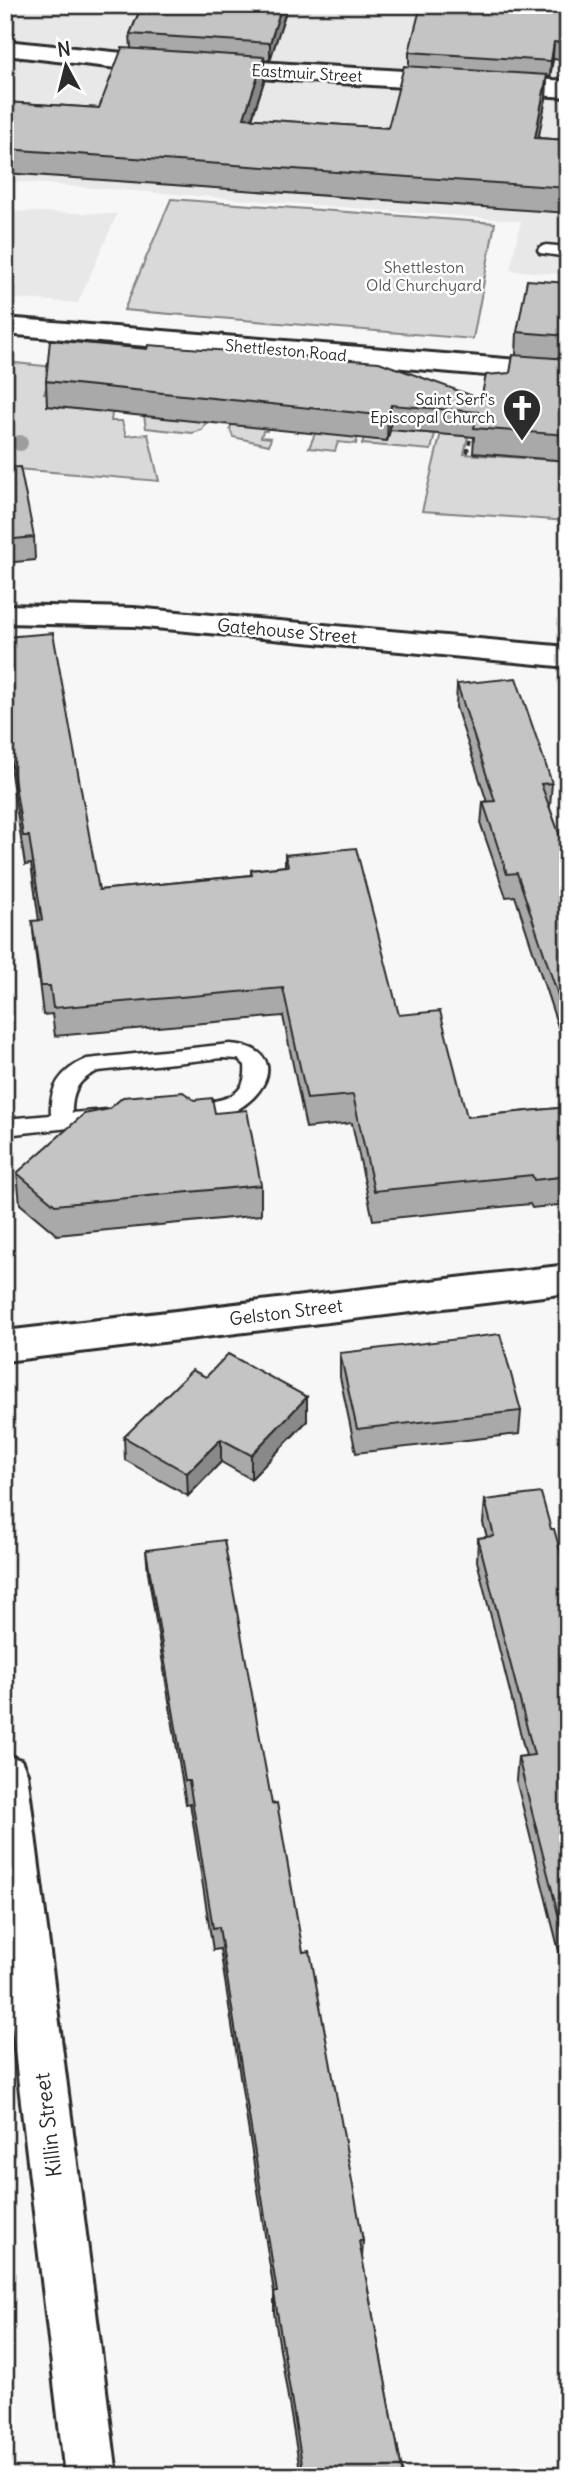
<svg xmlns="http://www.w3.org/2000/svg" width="573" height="2481" viewBox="0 0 573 2481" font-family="Delius,sans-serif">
  <rect width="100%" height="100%" fill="#f7f7f7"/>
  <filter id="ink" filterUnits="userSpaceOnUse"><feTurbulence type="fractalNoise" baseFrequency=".0143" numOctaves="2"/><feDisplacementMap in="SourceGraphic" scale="14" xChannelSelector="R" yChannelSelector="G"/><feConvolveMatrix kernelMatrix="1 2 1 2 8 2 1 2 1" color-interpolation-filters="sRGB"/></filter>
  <g filter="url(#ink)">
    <g fill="#e8e8e8">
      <path d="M5,5H568V275L510,270L521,221L5,181Z"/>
      <path d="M5,211L117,214L78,303L5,298Z"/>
    </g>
    <g fill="#d9d9d9" stroke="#828282" stroke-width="2">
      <path d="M171,199L495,223L473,339L124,310Z"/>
      <path d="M5,362L55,367L44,393L114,399L111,421H122L126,436L148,434L159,481L5,468Z"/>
      <path d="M450,395L511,400L474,409L464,454L568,461V521L422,511Z"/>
      <path d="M217,402L202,430L192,433L146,428L142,404Z"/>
      <path d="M237,411L272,413L267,431H263L261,437L271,438L269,445L233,437L230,429Z"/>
      <path d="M319,424L360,427L356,444L338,442L335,451L309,448Z"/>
      <path d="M367,428L371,429L369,439L387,441L390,430L435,434L431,450L362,444Z"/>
    </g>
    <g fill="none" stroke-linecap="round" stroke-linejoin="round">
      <g stroke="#2b2b2b" stroke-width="5">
        <g id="service">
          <path d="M546,245L568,247V257L540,253L538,250L540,247Z"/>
          <path d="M230,1044C310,1049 247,1138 175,1117L172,1112L175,1107C201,1099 249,1109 245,1065L238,1059L222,1058L98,1071C77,1080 72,1092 72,1113L107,1110L115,1113L118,1118L115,1123L5,1135V1119L51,1115C49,1087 61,1070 87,1059Z"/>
        </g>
      </g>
      <g stroke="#2b2b2b" stroke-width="6">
        <g id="minor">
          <path d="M5,41L143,55L568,81V97L143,71L5,55Z"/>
          <path d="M5,605L134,608L568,647V667L134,626L5,623Z"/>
          <path d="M568,1265V1293L5,1361V1331Z"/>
        </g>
      </g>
      <g stroke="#2b2b2b" stroke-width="6">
        <path id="secondary" d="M5,1755L21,1760L27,1773L117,2476H65L5,1966Z"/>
      </g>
      <g stroke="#2b2b2b" stroke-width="6">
        <path id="primary" d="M5,318L568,364V382L5,334Z"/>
      </g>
      <path stroke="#2b2b2b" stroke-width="3.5" stroke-dasharray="5 3.5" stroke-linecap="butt" d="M467,453L472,432"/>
      <use href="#service" fill="#fff" fill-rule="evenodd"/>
      <use href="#minor" fill="#fff" fill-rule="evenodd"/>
      <use href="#secondary" fill="#fff" fill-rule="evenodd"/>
      <use href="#primary" fill="#fff" fill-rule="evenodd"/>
    </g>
    <circle fill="#9e9e9e" cx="20" cy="443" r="8"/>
    <g fill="#a9a9a9" stroke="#2b2b2b" stroke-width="2">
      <path d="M142,5H288L270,60H264V81L252,119L388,128L409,66V52L568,5V60L553,59L550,77H547L546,98L538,138L568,140V213L5,173V102L99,108L131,48L130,34Z"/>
      <path d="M568,283V461L473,453L474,437L390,430L387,441L47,406L46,381L481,399L510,373L516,355L517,332Z"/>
      <path d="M5,468L34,537L35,560L5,563Z"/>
      <path d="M5,637L99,890L251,875V870L285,866V855L399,1015L467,1117L568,1107V1204L532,1208L530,1204L373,1220L352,1123L306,1128L283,1016L55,1036L52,1014L43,1015L35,949L32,921H39L31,864L25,865L5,734Z"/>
      <path d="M457,684L552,783L550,806H549L568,858V1048H565L515,896L506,897L481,825L483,802H487L456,707Z"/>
      <path d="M109,1109L215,1113L261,1185V1215L57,1235L20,1204L17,1173Z"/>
      <path d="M340,1353L521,1411L519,1434L356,1453L340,1377Z"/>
      <path d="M206,1377L307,1397V1421L251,1479L221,1462L188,1496L125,1460L124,1437Z"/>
      <path d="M485,1500L551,1529L568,1579V1966L563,1967L516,1780L518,1757L526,1756L477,1561L478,1538L487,1537L483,1523Z"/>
      <path d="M146,1550L272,1804L363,2241L362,2259L403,2476H301L274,2313V2292L220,1949L213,1950L190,1803L186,1804L148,1573Z"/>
    </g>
    <g fill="#898989" stroke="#2b2b2b" stroke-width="2">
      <path d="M282,5H288L270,60V43Z"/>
      <path d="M554,42L553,59L550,77L551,61Z"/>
      <path d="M264,57V81L244,142V118Z"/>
      <path d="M547,75L546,98L534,162L535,138Z"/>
      <path d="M391,405L390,430L387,441L388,416Z"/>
      <path d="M307,1397V1421L251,1479V1455Z"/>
      <path d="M221,1439V1462L188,1496L187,1473Z"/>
    </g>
    <g fill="#c4c4c4" stroke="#2b2b2b" stroke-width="2">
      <path d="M142,5H282L270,43L130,34Z"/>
      <path d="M421,5H568V43L554,42L551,61L409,52Z"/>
      <path d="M122,48L264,57L244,118L388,128L404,66L547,75L535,138L568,140V188L5,149V102L99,108Z"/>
      <path d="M527,280L568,283V336L517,332Z"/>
      <path d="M50,340L147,349L148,345L379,362L481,399L486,375L510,373L513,355L568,359V435L474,428L478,412L391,405L388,416L46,381Z"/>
      <path d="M20,467L34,537L5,540V468Z"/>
      <path d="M53,633L99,890L252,875L251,870L288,866L285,855L356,848L399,1015L440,1011L467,1117L568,1107V1176L534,1180L532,1175L374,1191L353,1095L307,1099L283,988L53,1008L50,986H41L32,921L42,920L29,836H23L5,720V637Z"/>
      <path d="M516,678L552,783L541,784L568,858V1025L517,873L507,874L483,802L495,801L457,684Z"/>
      <path d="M183,1092L194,1100L212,1098L215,1113L247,1110L261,1185L55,1205L17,1173L84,1114L109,1109L123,1097Z"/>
      <path d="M500,1334L521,1411L357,1429L340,1353Z"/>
      <path d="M228,1354L307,1397L251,1455L221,1439L187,1473L124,1437L192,1370L206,1377Z"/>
      <path d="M541,1493L551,1529H554L568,1579V1945H566L518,1757L534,1755L478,1538L494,1536L485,1500Z"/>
      <path d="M224,1540L272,1804L277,1803L303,1952L310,1951L363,2241H359L403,2476H304L274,2293L277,2292L219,1927L213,1928L189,1781H185L146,1550Z"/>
    </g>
  </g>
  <defs>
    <g id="church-pin" transform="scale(2.0125)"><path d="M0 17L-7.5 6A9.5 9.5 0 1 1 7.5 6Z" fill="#2b2b2b" stroke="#fff"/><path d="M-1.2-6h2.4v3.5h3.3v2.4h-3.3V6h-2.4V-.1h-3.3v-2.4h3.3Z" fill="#fff"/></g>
  </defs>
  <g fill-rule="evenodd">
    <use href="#church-pin" x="522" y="408"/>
  </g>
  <g text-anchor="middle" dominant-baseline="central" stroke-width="5" stroke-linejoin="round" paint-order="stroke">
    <g font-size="16" fill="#2b2b2b" stroke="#fff">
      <text transform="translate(307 73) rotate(3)">Eastmuir Street</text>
      <text transform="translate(286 350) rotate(5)">Shettleston Road</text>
    </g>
    <g font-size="16" fill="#565656" stroke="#fff">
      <text x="424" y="267">Shettleston<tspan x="424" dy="18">Old Churchyard</tspan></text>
    </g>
    <g font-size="16" fill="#2b2b2b" stroke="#fff" text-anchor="end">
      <text x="495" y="399">Saint Serf's<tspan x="495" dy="18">Episcopal Church</tspan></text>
    </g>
    <g font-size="18" fill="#2b2b2b" stroke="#fff">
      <text transform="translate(287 631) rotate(5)">Gatehouse Street</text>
      <text transform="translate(286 1312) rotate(-7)">Gelston Street</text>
    </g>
    <g font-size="21" fill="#2b2b2b" stroke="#fff">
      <text transform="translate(48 2125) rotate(-97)">Killin Street</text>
    </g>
  </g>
  <rect width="573" height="2481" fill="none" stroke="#fff" stroke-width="28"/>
  <rect x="14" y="14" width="545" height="2453" fill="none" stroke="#2b2b2b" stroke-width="2.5" filter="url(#ink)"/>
  <g transform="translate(66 66) rotate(353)" stroke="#ffffff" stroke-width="5" paint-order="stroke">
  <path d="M0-5L12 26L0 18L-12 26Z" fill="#2b2b2b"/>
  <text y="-10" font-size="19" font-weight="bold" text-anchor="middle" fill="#2b2b2b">N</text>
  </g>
</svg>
